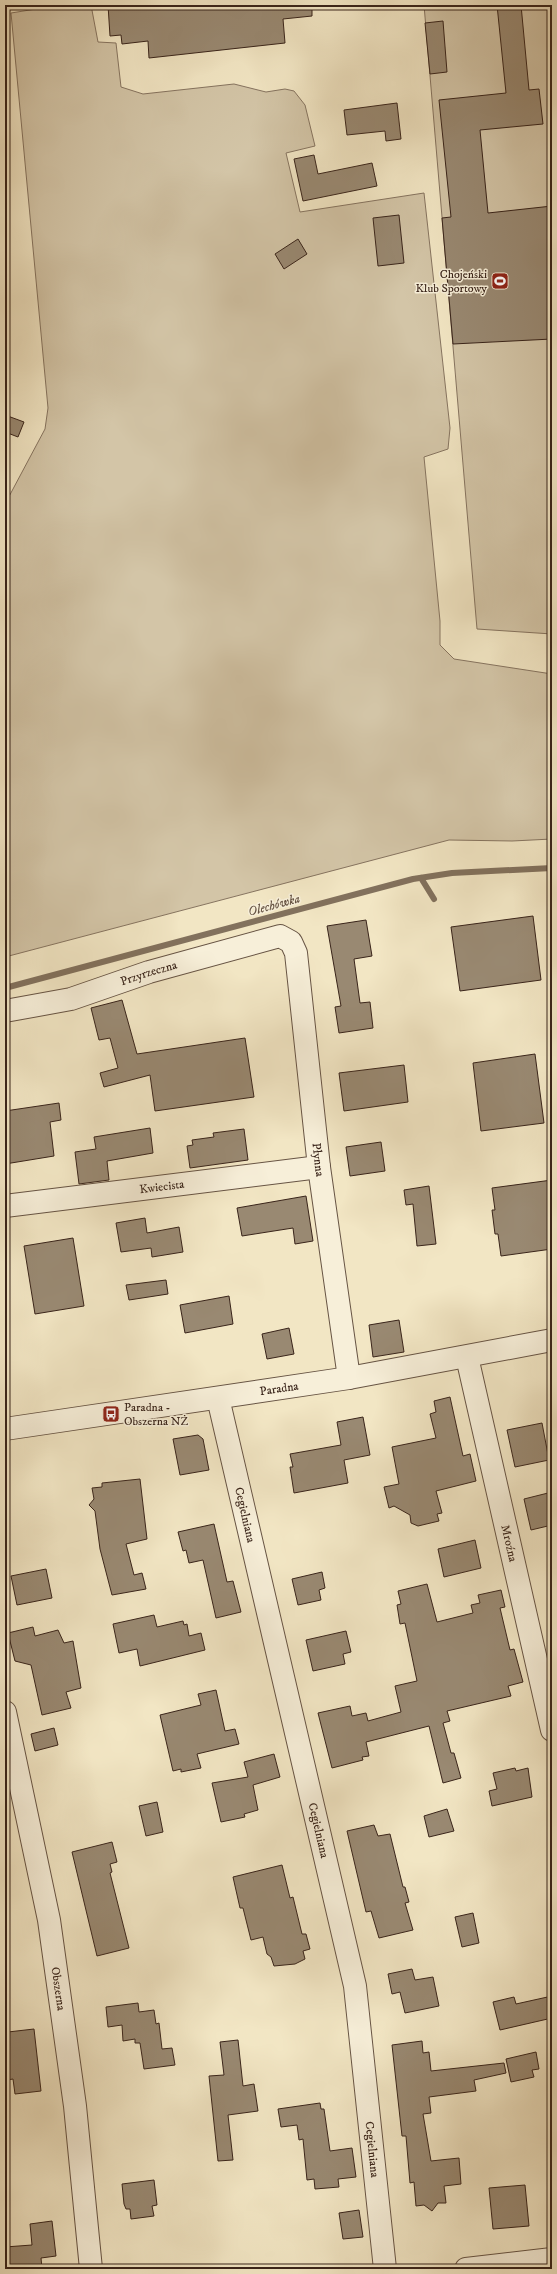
<svg xmlns="http://www.w3.org/2000/svg" width="557" height="2274" viewBox="0 0 557 2274" font-family="'IM FELL DW Pica',serif">
  <rect width="100%" height="100%" fill="#f2e6c4"/>
  <filter id="stains"><feTurbulence type="fractalNoise" baseFrequency=".005" numOctaves="4"/><feColorMatrix values="0 0 0 0 .2 0 0 0 0 .09 0 0 0 0 .02 0 0 0 .5 -.17"/></filter>
  <radialGradient id="worn" r=".72"><stop offset=".6" stop-color="#630" stop-opacity="0"/><stop offset="1" stop-color="#630" stop-opacity=".3"/></radialGradient>
  <g fill="#d3c5a7" stroke="#867460">
    <path d="M61,5H91L98,42L116,43L121,87L143,94L234,84L266,92L285,89L294,91L305,105L315,146L286,153L300,212L424,193L450,428L448,449L424,457L440,621V645L454,659L552,674V839L512,841L449,840L5,957V504L45,429L48,408L11,13Z"/>
    <path d="M424,5H552V634L477,629Z"/>
  </g>
  <g fill="none" stroke-linecap="round" stroke-linejoin="round">
    <g stroke="#82715d" stroke-width="6">
      <path d="M421,878L434,899"/>
      <path d="M5,988L413,879L452,873L552,868"/>
    </g>
  </g>
  <g fill="#998972" stroke="#39241a">
    <path d="M108,5H312V16L283,19L285,43L149,58L148,41L122,44L121,35L110,36Z"/>
    <path d="M497,5H521L529,90L539,89L543,124L480,130L488,213L552,206V339L453,344L442,218L451,217L439,100L506,93Z"/>
    <path d="M443,21L447,72L430,74L425,23Z"/>
    <path d="M397,103L401,139L386,141L385,131L347,135L344,110Z"/>
    <path d="M314,155L318,174L372,163L377,186L303,201L294,159Z"/>
    <path d="M399,215L404,263L378,266L373,218Z"/>
    <path d="M298,239L307,254L284,269L275,254Z"/>
    <path d="M5,415L24,422L18,437L5,432Z"/>
    <path d="M533,916L541,980L460,991L451,927Z"/>
    <path d="M366,920L372,956L354,959L360,1003L370,1002L373,1028L339,1033L335,1007L341,1006L327,926Z"/>
    <path d="M122,1000L137,1054L245,1038L254,1097L155,1111L150,1075L104,1087L100,1073L118,1068L110,1038L99,1040L91,1008Z"/>
    <path d="M535,1054L544,1123L481,1131L473,1063Z"/>
    <path d="M404,1065L408,1102L344,1111L339,1073Z"/>
    <path d="M59,1103L61,1120L50,1122L54,1156L5,1164V1111Z"/>
    <path d="M150,1128L153,1153L107,1161L109,1180L79,1184L75,1152L96,1149L94,1137Z"/>
    <path d="M244,1129L248,1160L190,1168L187,1146L193,1145L192,1140L214,1137L213,1133Z"/>
    <path d="M381,1142L385,1171L350,1176L346,1147Z"/>
    <path d="M552,1180V1249L501,1256L498,1234H495L492,1210H495L492,1188Z"/>
    <path d="M429,1186L436,1244L417,1246L413,1204L406,1205L404,1190Z"/>
    <path d="M306,1196L313,1241L295,1244L293,1228L242,1236L237,1208Z"/>
    <path d="M145,1218L147,1233L179,1227L183,1252L152,1257L151,1248L121,1252L116,1223Z"/>
    <path d="M73,1238L84,1306L35,1314L24,1246Z"/>
    <path d="M166,1280L168,1294L129,1300L126,1285Z"/>
    <path d="M229,1296L233,1324L185,1333L180,1305Z"/>
    <path d="M399,1320L404,1352L373,1357L369,1325Z"/>
    <path d="M289,1328L294,1354L267,1359L262,1334Z"/>
    <path d="M450,1397L463,1456L470,1454L476,1481L436,1491L442,1513L437,1514L439,1521L418,1526L411,1523L410,1515L394,1506L389,1508L384,1487L399,1484L392,1447L436,1438L430,1414L436,1412L434,1401Z"/>
    <path d="M363,1417L370,1455L344,1460L348,1483L294,1493L290,1467H293L290,1454L341,1445L337,1422Z"/>
    <path d="M542,1423L549,1460L515,1467L507,1430Z"/>
    <path d="M198,1435L203,1439L209,1470L180,1475L173,1439Z"/>
    <path d="M140,1479L147,1539L126,1544L134,1575L142,1573L146,1589L112,1595L100,1549L95,1511L89,1505L94,1499L92,1488L102,1487V1483Z"/>
    <path d="M552,1492V1525L531,1530L524,1499Z"/>
    <path d="M214,1524L227,1582L233,1581L241,1612L216,1618L203,1560L189,1563L186,1550L183,1551L178,1532Z"/>
    <path d="M475,1540L481,1568L444,1577L438,1549Z"/>
    <path d="M46,1569L52,1598L17,1605L11,1576Z"/>
    <path d="M322,1572L325,1588L319,1590L321,1600L298,1605L292,1579Z"/>
    <path d="M427,1584L437,1622L473,1613L471,1605L480,1603L478,1595L501,1590L505,1607L500,1608L510,1650L514,1649L523,1682L508,1686L511,1696L447,1711L450,1721L443,1723L451,1753H454L461,1778L443,1783L429,1726L366,1742L369,1756L362,1757L363,1760L332,1768L318,1713L350,1706L352,1716L366,1713L368,1721L401,1712L395,1686L417,1681L405,1623L400,1624L397,1605L401,1604L398,1591Z"/>
    <path d="M154,1615L157,1627L183,1621L184,1625L187,1624L189,1636L201,1633L205,1650L140,1666L137,1649L119,1653L113,1624Z"/>
    <path d="M33,1627L35,1636L58,1630L64,1643L73,1641L81,1688L66,1692L71,1708L42,1715L31,1665L15,1661L8,1633Z"/>
    <path d="M346,1631L351,1652L343,1654L345,1664L313,1671L306,1640Z"/>
    <path d="M216,1690L225,1731L235,1729L239,1744L197,1754L201,1768L181,1772V1769L173,1771L160,1715L201,1705L198,1694Z"/>
    <path d="M54,1728L58,1745L35,1751L31,1734Z"/>
    <path d="M274,1754L280,1777L253,1785L258,1810L244,1814L245,1817L221,1822L212,1783L248,1777L244,1762Z"/>
    <path d="M515,1768L516,1771L528,1768L532,1797L492,1806L489,1791L497,1789L493,1773Z"/>
    <path d="M157,1802L163,1832L146,1836L139,1806Z"/>
    <path d="M447,1809L454,1831L429,1837L424,1816Z"/>
    <path d="M374,1825L378,1836L390,1834L403,1887H405L409,1902L405,1903L413,1930L379,1938L371,1911L366,1912L347,1831Z"/>
    <path d="M112,1842L117,1862L110,1864L112,1872L110,1873L129,1948L97,1956L72,1852Z"/>
    <path d="M282,1865L290,1898L293,1897L302,1934H306L310,1949L303,1951L305,1959L295,1964L274,1966L271,1957L267,1954L263,1937L251,1940L243,1908H240L233,1877Z"/>
    <path d="M473,1913L479,1943L462,1947L455,1917Z"/>
    <path d="M412,1969L415,1980L433,1977L439,2006L405,2013L400,1992L392,1994L388,1974Z"/>
    <path d="M552,1996V2018L500,2030L493,2002L514,1997L516,2004Z"/>
    <path d="M138,2003L139,2012L154,2010L156,2024L159,2023L162,2049L172,2048L175,2065L144,2069L140,2043H135V2039L123,2041L122,2025L108,2027L106,2007Z"/>
    <path d="M34,2029L41,2091L15,2094L13,2079L7,2080L5,2078V2045L9,2044L8,2032Z"/>
    <path d="M238,2040L243,2086L254,2084L258,2111L228,2115L233,2160L218,2161L209,2076L224,2075L220,2042Z"/>
    <path d="M422,2041L423,2053L429,2052L431,2071L504,2063L506,2073L474,2080L476,2091L429,2097L431,2113L423,2114L431,2161L459,2158L461,2184L444,2186L446,2203H438L432,2211L424,2205L416,2206L414,2182L410,2183L406,2136H402L392,2045Z"/>
    <path d="M536,2052L539,2069L532,2070L534,2077L511,2082L506,2059Z"/>
    <path d="M320,2103L321,2109H324L330,2151L352,2148L356,2177L338,2179L339,2187L315,2189L314,2179L307,2180L303,2139L299,2140L297,2125L281,2127L278,2109Z"/>
    <path d="M154,2180L157,2205L152,2206L154,2216L131,2219L130,2209H126L124,2204L122,2184Z"/>
    <path d="M525,2185L529,2226L493,2229L489,2188Z"/>
    <path d="M359,2210L363,2237L343,2239L339,2213Z"/>
    <path d="M52,2221L56,2256L41,2258L42,2269H5V2247L32,2245L30,2224Z"/>
  </g>
  <g fill="none" stroke-linecap="round" stroke-linejoin="round">
    <g stroke="#675444" stroke-width="24">
      <g id="minor">
        <path id="s1" d="M5,1011L71,999L149,972L280,936L291,942L296,953L319,1167L349,1378"/>
        <path id="s2" d="M5,1206L319,1167"/>
        <path id="s3" d="M467,1357L552,1730"/>
        <path id="s4" d="M218,1398L355,1986L385,2269"/>
        <path id="s5" d="M5,1429L349,1378L552,1340"/>
        <path id="s6" d="M5,1712L49,1920L75,2106L91,2269"/>
        <path d="M466,2269L552,2259"/>
      </g>
    </g>
    <use href="#minor" stroke="#f7efd9" stroke-width="22"/>
  </g>
  <defs>
    <g id="stadium-square" transform="scale(0.9)"><rect x="-9" y="-9" width="18" height="18" rx="4" fill="#8f2418" stroke="#f7efd9"/><path d="M0-5a6.5 5 0 1 0 0 10a6.5 5 0 1 0 0-10ZM-3.5-1.8h7v3.6h-7Z" fill="#fff"/></g>
    <g id="bus-square" transform="scale(0.9)"><rect x="-9" y="-9" width="18" height="18" rx="4" fill="#8f2418" stroke="#f7efd9"/><path d="M-5-6H5V4H4V6H2V4H-2V6H-4V4H-5ZM-3.5-4V0h7V-4ZM-3.5 1.2v1.5H-2V1.2ZM2 1.2v1.5H3.5V1.2Z" fill="#fff"/></g>
  </defs>
  <g fill-rule="evenodd">
    <use href="#stadium-square" x="500" y="281"/>
    <use href="#bus-square" x="111" y="1414"/>
  </g>
  <g text-anchor="middle" dominant-baseline="central" stroke-width="3" stroke-linejoin="round" paint-order="stroke">
    <g font-size="12" fill="#39241a" stroke="#f7efd9" text-anchor="end">
      <text x="487" y="274">Chojeński<tspan x="487" dy="14">Klub Sportowy</tspan></text>
      <text x="124" y="1407" text-anchor="start">Paradna -<tspan x="124" dy="14">Obszerna NŻ</tspan></text>
    </g>
    <g font-size="12" fill="#39241a" stroke="#f7efd9">
      <text stroke="none"><textPath href="#s1" startOffset="149">Przyrzeczna</textPath></text>
      <text stroke="none"><textPath href="#s1" startOffset="518">Płynna</textPath></text>
      <text stroke="none"><textPath href="#s2" startOffset="158">Kwiecista</textPath></text>
      <text stroke="none"><textPath href="#s5" startOffset="277">Paradna</textPath></text>
      <text stroke="none"><textPath href="#s4" startOffset="120">Cegielniana</textPath></text>
      <text stroke="none"><textPath href="#s3" startOffset="191">Mroźna</textPath></text>
      <text stroke="none"><textPath href="#s4" startOffset="444">Cegielniana</textPath></text>
      <text stroke="none"><textPath href="#s6" startOffset="282">Obszerna</textPath></text>
      <text stroke="none"><textPath href="#s4" startOffset="768">Cegielniana</textPath></text>
    </g>
    <g font-size="13" font-style="italic" fill="#645141" stroke="#f7efd9">
      <text transform="translate(274 905) rotate(-15)">Olechówka</text>
    </g>
  </g>
  <rect width="557" height="2274" fill="none" stroke="#f2e6c4" stroke-width="20"/>
  <rect x="6" y="6" width="545" height="2262" fill="none" stroke="#39241a" stroke-width="2"/>
  <rect x="10" y="10" width="537" height="2254" fill="none" stroke="#39241a"/>
  <rect width="100%" height="100%" filter="url(#stains)"/>
  <rect width="100%" height="100%" fill="url(#worn)"/>
</svg>
